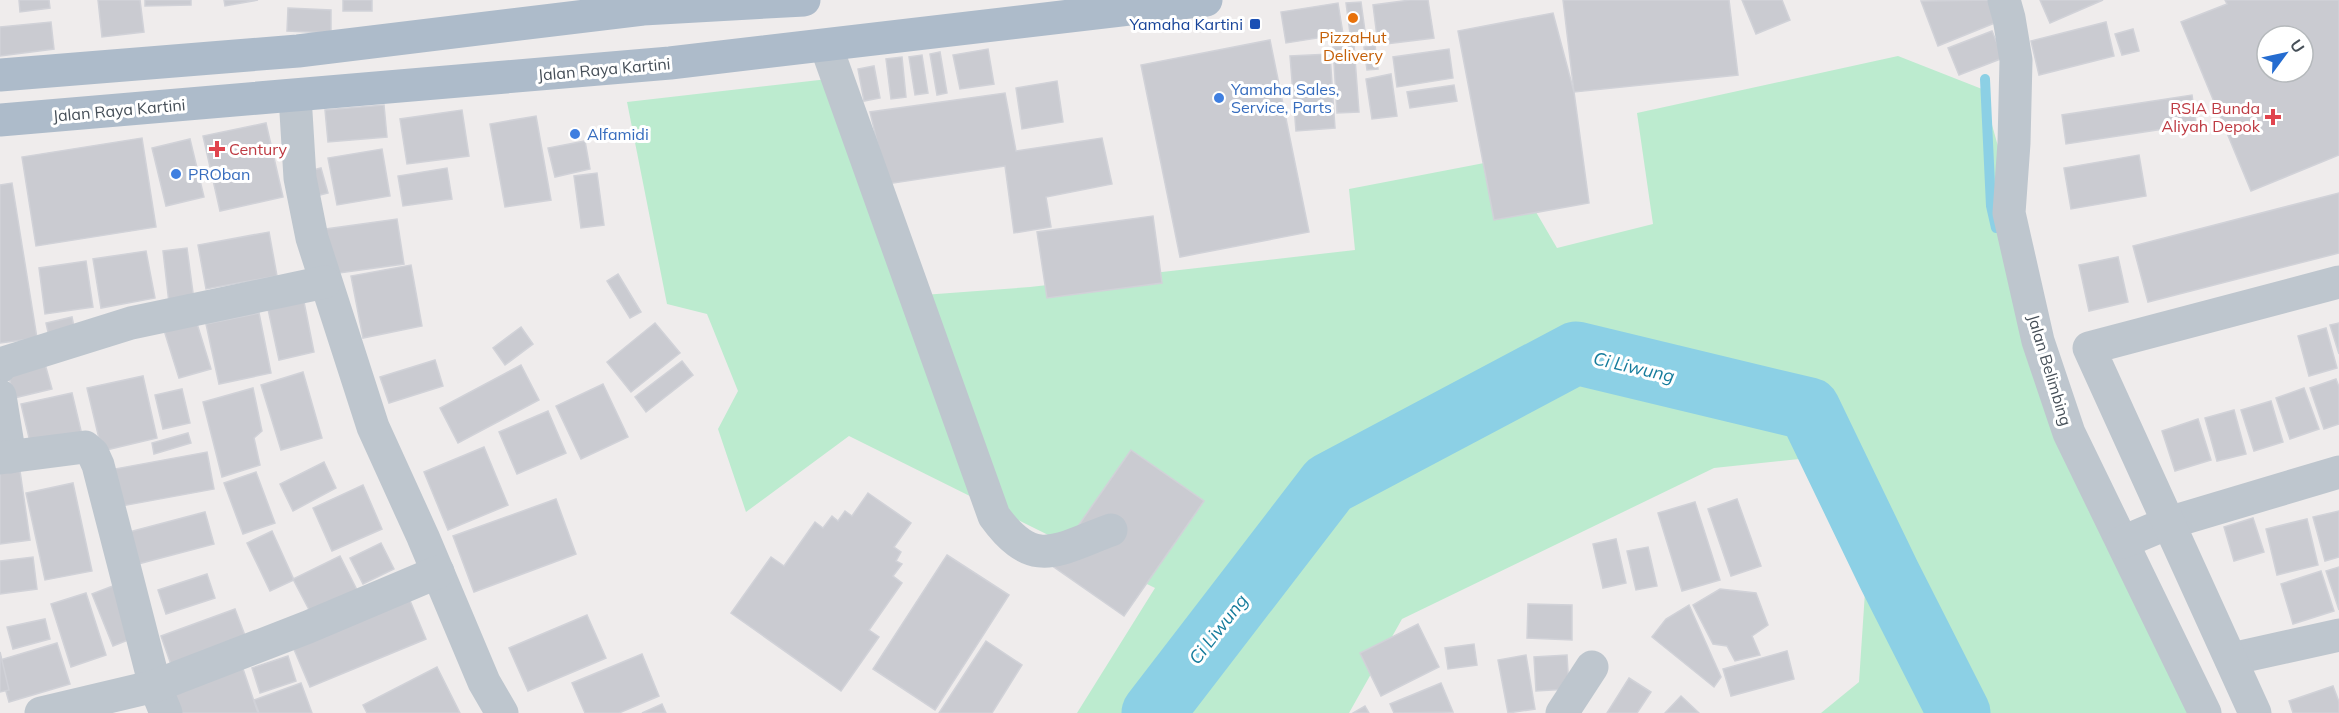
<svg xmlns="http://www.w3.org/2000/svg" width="2339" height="713" viewBox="0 0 2339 713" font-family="Mulish,sans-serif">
  <rect width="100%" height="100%" fill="#efecec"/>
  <path fill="#bcebcf" d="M1898,56L1982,89L2097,501L2204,713H1821L1859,682L1866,577L1818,457L1714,468L1402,619L1349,713H1077L1155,588L849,436L746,512L718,429L738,391L707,314L667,304L627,102L837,78L923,295L1030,287L1355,250L1349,189L1505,159L1557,248L1653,224L1637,113Z"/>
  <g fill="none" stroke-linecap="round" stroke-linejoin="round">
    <path stroke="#8cd0e5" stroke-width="10" d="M1985,79L1991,206L1996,228"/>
    <path stroke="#8cd0e5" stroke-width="63" d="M1153,713L1329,484L1576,353L1809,409L1889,575L1959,713"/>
  </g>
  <g fill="#cacbd1" stroke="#d1d2d8" stroke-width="1.5" fill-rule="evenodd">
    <path d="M19,0H49L50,8L20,12Z"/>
    <path d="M98,0H140L144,32L102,37Z"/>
    <path d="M145,0H191V5L145,6Z"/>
    <path d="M224,0H258L225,6Z"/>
    <rect x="343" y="0" width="29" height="11"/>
    <path d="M1410,0H1428L1434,38L1378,45L1373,5Z"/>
    <path d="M1563,0H1729L1738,75L1574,92Z"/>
    <path d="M1742,0H1782L1790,20L1756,34Z"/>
    <path d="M1994,0L2002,20L1938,46L1921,1Z"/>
    <path d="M2040,0H2103L2050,23Z"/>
    <path d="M2225,0H2339V155L2251,191L2181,22L2227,4ZM2267,36H2303V72H2267Z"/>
    <path d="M1361,2L1365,31L1350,33L1346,3Z"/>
    <path d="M1338,3L1343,34L1286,43L1281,12Z"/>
    <path d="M288,8L331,10V33L287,31Z"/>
    <path d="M1553,13L1574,92L1589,203L1494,220L1458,31Z"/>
    <path d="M51,22L54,49L0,56V27Z"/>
    <path d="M2106,22L2114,56L2039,75L2031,41Z"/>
    <path d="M2133,29L2139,51L2122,55L2115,34Z"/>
    <path d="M1992,31L2003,58L1959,75L1948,48Z"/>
    <path d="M1270,40L1309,232L1180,257L1141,65Z"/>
    <path d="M1354,45L1359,112L1337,113L1333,47Z"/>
    <path d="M1375,45L1378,69L1367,70L1364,47Z"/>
    <path d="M988,49L994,84L960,89L953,55Z"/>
    <path d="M1449,49L1453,78L1397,87L1393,57Z"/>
    <path d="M940,52L947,93L937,95L930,54Z"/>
    <path d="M1330,54L1335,128L1296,131L1290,56Z"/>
    <path d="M922,55L928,93L915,95L909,57Z"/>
    <path d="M902,57L906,97L891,99L886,59Z"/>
    <path d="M874,66L880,98L864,101L858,69Z"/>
    <path d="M1391,74L1397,116L1372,119L1366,79Z"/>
    <path d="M1057,81L1063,122L1022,129L1016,88Z"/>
    <path d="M1454,85L1457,101L1410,108L1407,92Z"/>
    <path d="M1005,93L1016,151L1102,138L1112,184L1046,197L1051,227L1014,233L1005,166L887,184L870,112Z"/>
    <path d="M2192,95L2196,124L2066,144L2062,115Z"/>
    <path d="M384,105L387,137L328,142L325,110Z"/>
    <path d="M462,110L469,156L407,164L400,119Z"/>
    <path d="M536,116L551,200L505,207L490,124Z"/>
    <path d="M266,123L283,197L220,211L203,136Z"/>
    <path d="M142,138L156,227L36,246L22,157Z"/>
    <path d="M190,139L204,197L166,206L152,148Z"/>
    <path d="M585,141L590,169L555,177L548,148Z"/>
    <path d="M382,149L390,196L337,205L328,158Z"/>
    <path d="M2139,155L2146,196L2071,209L2064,168Z"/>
    <path d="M321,168L328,193L312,197L305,172Z"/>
    <path d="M447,168L452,199L403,206L398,176Z"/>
    <path d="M597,173L604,225L581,228L574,176Z"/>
    <path d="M12,183L37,338L0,343V185Z"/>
    <path d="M2339,193V253L2148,302L2133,246Z"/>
    <path d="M1153,216L1162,283L1047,298L1037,232Z"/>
    <path d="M397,219L404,264L332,274L326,229Z"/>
    <path d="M269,232L277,276L206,289L198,245Z"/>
    <path d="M187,248L194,300L169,303L163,251Z"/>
    <path d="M146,251L155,298L101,308L93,259Z"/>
    <path d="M2118,257L2128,302L2089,311L2079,265Z"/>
    <path d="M86,261L93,307L45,314L39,268Z"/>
    <path d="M411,265L422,326L363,338L351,276Z"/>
    <path d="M618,274L641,312L630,318L607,281Z"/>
    <path d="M304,302L314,352L279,360L268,309Z"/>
    <path d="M259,313L271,373L219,384L206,324Z"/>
    <path d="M72,317L76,336L50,341L46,323Z"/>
    <path d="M195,317L211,369L179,378L163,327Z"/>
    <path d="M655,323L680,353L631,392L607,362Z"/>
    <path d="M2339,323V354L2330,325Z"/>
    <path d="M521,327L533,344L505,365L493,348Z"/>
    <path d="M2326,328L2337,368L2309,376L2298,336Z"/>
    <path d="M435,360L443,386L389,403L380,377Z"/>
    <path d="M682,361L693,375L646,412L635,397Z"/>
    <path d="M45,364L52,389L14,398L8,373Z"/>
    <path d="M521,365L539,400L458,443L440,408Z"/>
    <path d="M303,372L322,438L281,450L261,385Z"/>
    <path d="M143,376L157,438L102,451L87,388Z"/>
    <path d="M2336,379L2339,387V424L2324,429L2310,388Z"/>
    <path d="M603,384L628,437L581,459L556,406Z"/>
    <path d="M253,388L262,431L254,438L260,465L222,477L203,402Z"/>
    <path d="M2304,388L2319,429L2290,439L2276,398Z"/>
    <path d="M182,389L190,423L163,429L155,395Z"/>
    <path d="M72,393L82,435L31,446L21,404Z"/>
    <path d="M2271,401L2283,442L2254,451L2241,410Z"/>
    <path d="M2234,410L2246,454L2217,461L2205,418Z"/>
    <path d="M548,411L566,453L517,474L499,432Z"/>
    <path d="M2198,419L2211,460L2175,471L2162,431Z"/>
    <path d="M188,433L191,443L154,454L152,443Z"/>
    <path d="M484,447L508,505L448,530L424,472Z"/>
    <path d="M1131,450L1204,501L1124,616L1051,565Z"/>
    <path d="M207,452L214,489L111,508L104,471Z"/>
    <path d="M324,462L336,488L293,511L280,484Z"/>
    <path d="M19,464L30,540L0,544V467Z"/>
    <path d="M256,472L275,523L243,534L224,483Z"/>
    <path d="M73,483L92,571L45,580L26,493Z"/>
    <path d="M363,485L382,529L332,551L313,508Z"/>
    <path d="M868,493L911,523L894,547L901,552L896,561L902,564L893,576L902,583L869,630L879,637L841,691L731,613L771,557L784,566L815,522L823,528L832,516L838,521L845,511L852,516Z"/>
    <path d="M556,499L576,554L474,592L453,536Z"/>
    <path d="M1737,499L1761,566L1731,576L1708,509Z"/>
    <path d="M1695,502L1720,580L1682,591L1658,513Z"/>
    <path d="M2339,511V557L2325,561L2313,517Z"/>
    <path d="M205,512L214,544L138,564L129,532Z"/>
    <path d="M2253,518L2264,552L2234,561L2224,527Z"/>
    <path d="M2307,519L2318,565L2277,575L2266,529Z"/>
    <path d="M272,531L294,580L270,591L247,543Z"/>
    <path d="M1616,539L1626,583L1603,588L1593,544Z"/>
    <path d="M381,543L394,569L363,584L350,558Z"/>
    <path d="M1648,547L1657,586L1636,590L1627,551Z"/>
    <path d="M947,555L1009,595L935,710L873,669Z"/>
    <path d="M340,556L361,598L315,621L293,579Z"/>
    <path d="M33,557L37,589L0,594V561Z"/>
    <path d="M2339,567V610L2326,571Z"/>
    <path d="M2321,571L2334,611L2293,624L2281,584Z"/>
    <path d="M207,574L215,598L166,614L158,590Z"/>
    <path d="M118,584L138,636L113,646L92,594Z"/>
    <path d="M1720,589L1756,593L1768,625L1752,636L1760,655L1735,661L1727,646L1713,644L1693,605Z"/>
    <path d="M406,591L426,639L310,687L290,640Z"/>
    <path d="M86,593L106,655L71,667L51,604Z"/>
    <path d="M1528,604L1572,605V640L1527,638Z"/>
    <path d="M1689,605L1721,677L1714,687L1652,637L1666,619Z"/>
    <path d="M235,609L249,646L174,673L161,636Z"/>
    <path d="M587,615L606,658L528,691L509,648Z"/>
    <path d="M45,619L50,639L13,649L7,627Z"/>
    <path d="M1418,624L1439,667L1381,696L1360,653Z"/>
    <path d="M986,641L1022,665L992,713H939Z"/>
    <path d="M57,643L70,684L9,702L0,670V660Z"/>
    <path d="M1474,644L1477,665L1448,669L1445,648Z"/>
    <path d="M1787,651L1794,679L1731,696L1723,669Z"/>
    <path d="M0,652L9,690L0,692Z"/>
    <path d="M642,654L659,696L619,713H585L572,683Z"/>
    <path d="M1526,655L1535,709L1508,713L1498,660Z"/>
    <path d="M1567,655L1569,689L1536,691L1534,657Z"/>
    <path d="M288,656L296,681L260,693L252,668Z"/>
    <path d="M240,660L258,713H170L161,687Z"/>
    <path d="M437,667L460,713H367L363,705Z"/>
    <path d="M1629,678L1651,692L1637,713H1607Z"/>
    <path d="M301,683L312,713H259L254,700Z"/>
    <path d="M1441,683L1453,712L1394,713L1390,704Z"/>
    <path d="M2333,686L2339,702V713H2293L2289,701Z"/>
    <path d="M1681,696L1699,713H1665Z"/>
    <path d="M662,704L666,713H642Z"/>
    <path d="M1365,706L1369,713H1353Z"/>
  </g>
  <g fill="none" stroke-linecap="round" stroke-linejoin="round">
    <g stroke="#bec6ce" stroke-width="33">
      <path d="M2004,0L2009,18L2016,60L2014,143L2009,213L2038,341L2069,433L2205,713"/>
      <path d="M826,46L994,516C1034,571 1056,550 1111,530"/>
      <path d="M295,96L300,178L312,238L373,427L423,537L484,682L502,713"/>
      <path d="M0,367L3,363L131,323L325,282"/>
      <path d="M0,396L10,457"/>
      <path d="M0,458L85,447L93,454L98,465L155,686L166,713"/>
      <path d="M2123,542L2168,523L2339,472"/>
      <path d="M2231,659L2339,635"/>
      <path d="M41,713L155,686L308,627L438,572"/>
      <path d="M1562,713L1592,667"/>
      <path d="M2255,713L2089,348L2339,282"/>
    </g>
    <g stroke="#adbbca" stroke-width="33">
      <path d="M0,75L298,51L643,9L804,0"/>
      <path d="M0,120L670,63L1206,0"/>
    </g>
  </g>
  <circle fill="#e8710a" stroke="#fff" stroke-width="2" cx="1353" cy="18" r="6"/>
  <rect fill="#1a4fb4" stroke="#fff" stroke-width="2" x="1249" y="18" width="12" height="12" rx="3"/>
  <g fill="#3f7fe0" stroke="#fff" stroke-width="2">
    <circle cx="1219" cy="98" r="6"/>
    <circle cx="575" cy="134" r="6"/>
    <circle cx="176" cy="174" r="6"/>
  </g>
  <g fill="#e0444e" stroke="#fff" stroke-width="2">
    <path d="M2270 108h6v6h6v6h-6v6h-6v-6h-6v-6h6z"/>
    <path d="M214 140h6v6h6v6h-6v6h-6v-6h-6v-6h6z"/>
  </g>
  <g text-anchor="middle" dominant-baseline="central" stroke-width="6" stroke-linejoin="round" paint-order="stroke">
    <g font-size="16" fill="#164399" stroke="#fff" text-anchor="end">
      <text x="1243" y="24">Yamaha Kartini</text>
    </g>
    <g font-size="16" fill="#c56008" stroke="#fff">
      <text x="1353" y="37">PizzaHut<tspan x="1353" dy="18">Delivery</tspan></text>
    </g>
    <g font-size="16" fill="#464f58" stroke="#fff">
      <text transform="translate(604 69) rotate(-5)">Jalan Raya Kartini</text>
      <text transform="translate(119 110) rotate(-5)">Jalan Raya Kartini</text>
      <text transform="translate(2050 370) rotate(73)">Jalan Belimbing</text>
    </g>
    <g font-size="16" fill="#366cbe" stroke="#fff" text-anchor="start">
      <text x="1231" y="89">Yamaha Sales,<tspan x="1231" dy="18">Service, Parts</tspan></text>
      <text x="587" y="134">Alfamidi</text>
      <text x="188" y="174">PROban</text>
    </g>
    <g font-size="16" fill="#be3a42" stroke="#fff" text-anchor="end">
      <text x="2260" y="108">RSIA Bunda<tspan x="2260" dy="18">Aliyah Depok</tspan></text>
      <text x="229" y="149" text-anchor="start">Century</text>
    </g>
    <g font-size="18" font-style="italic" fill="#167c9c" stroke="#fff">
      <text transform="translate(1634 367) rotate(13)">Ci Liwung</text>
      <text transform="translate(1218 629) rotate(-52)">Ci Liwung</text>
    </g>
  </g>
  <g transform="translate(2285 54) rotate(57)"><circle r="28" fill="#ffffff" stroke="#b5b9bc" stroke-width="1.5"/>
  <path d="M0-4.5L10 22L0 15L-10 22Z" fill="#256cd0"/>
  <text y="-9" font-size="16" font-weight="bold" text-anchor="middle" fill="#464f58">U</text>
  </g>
</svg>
